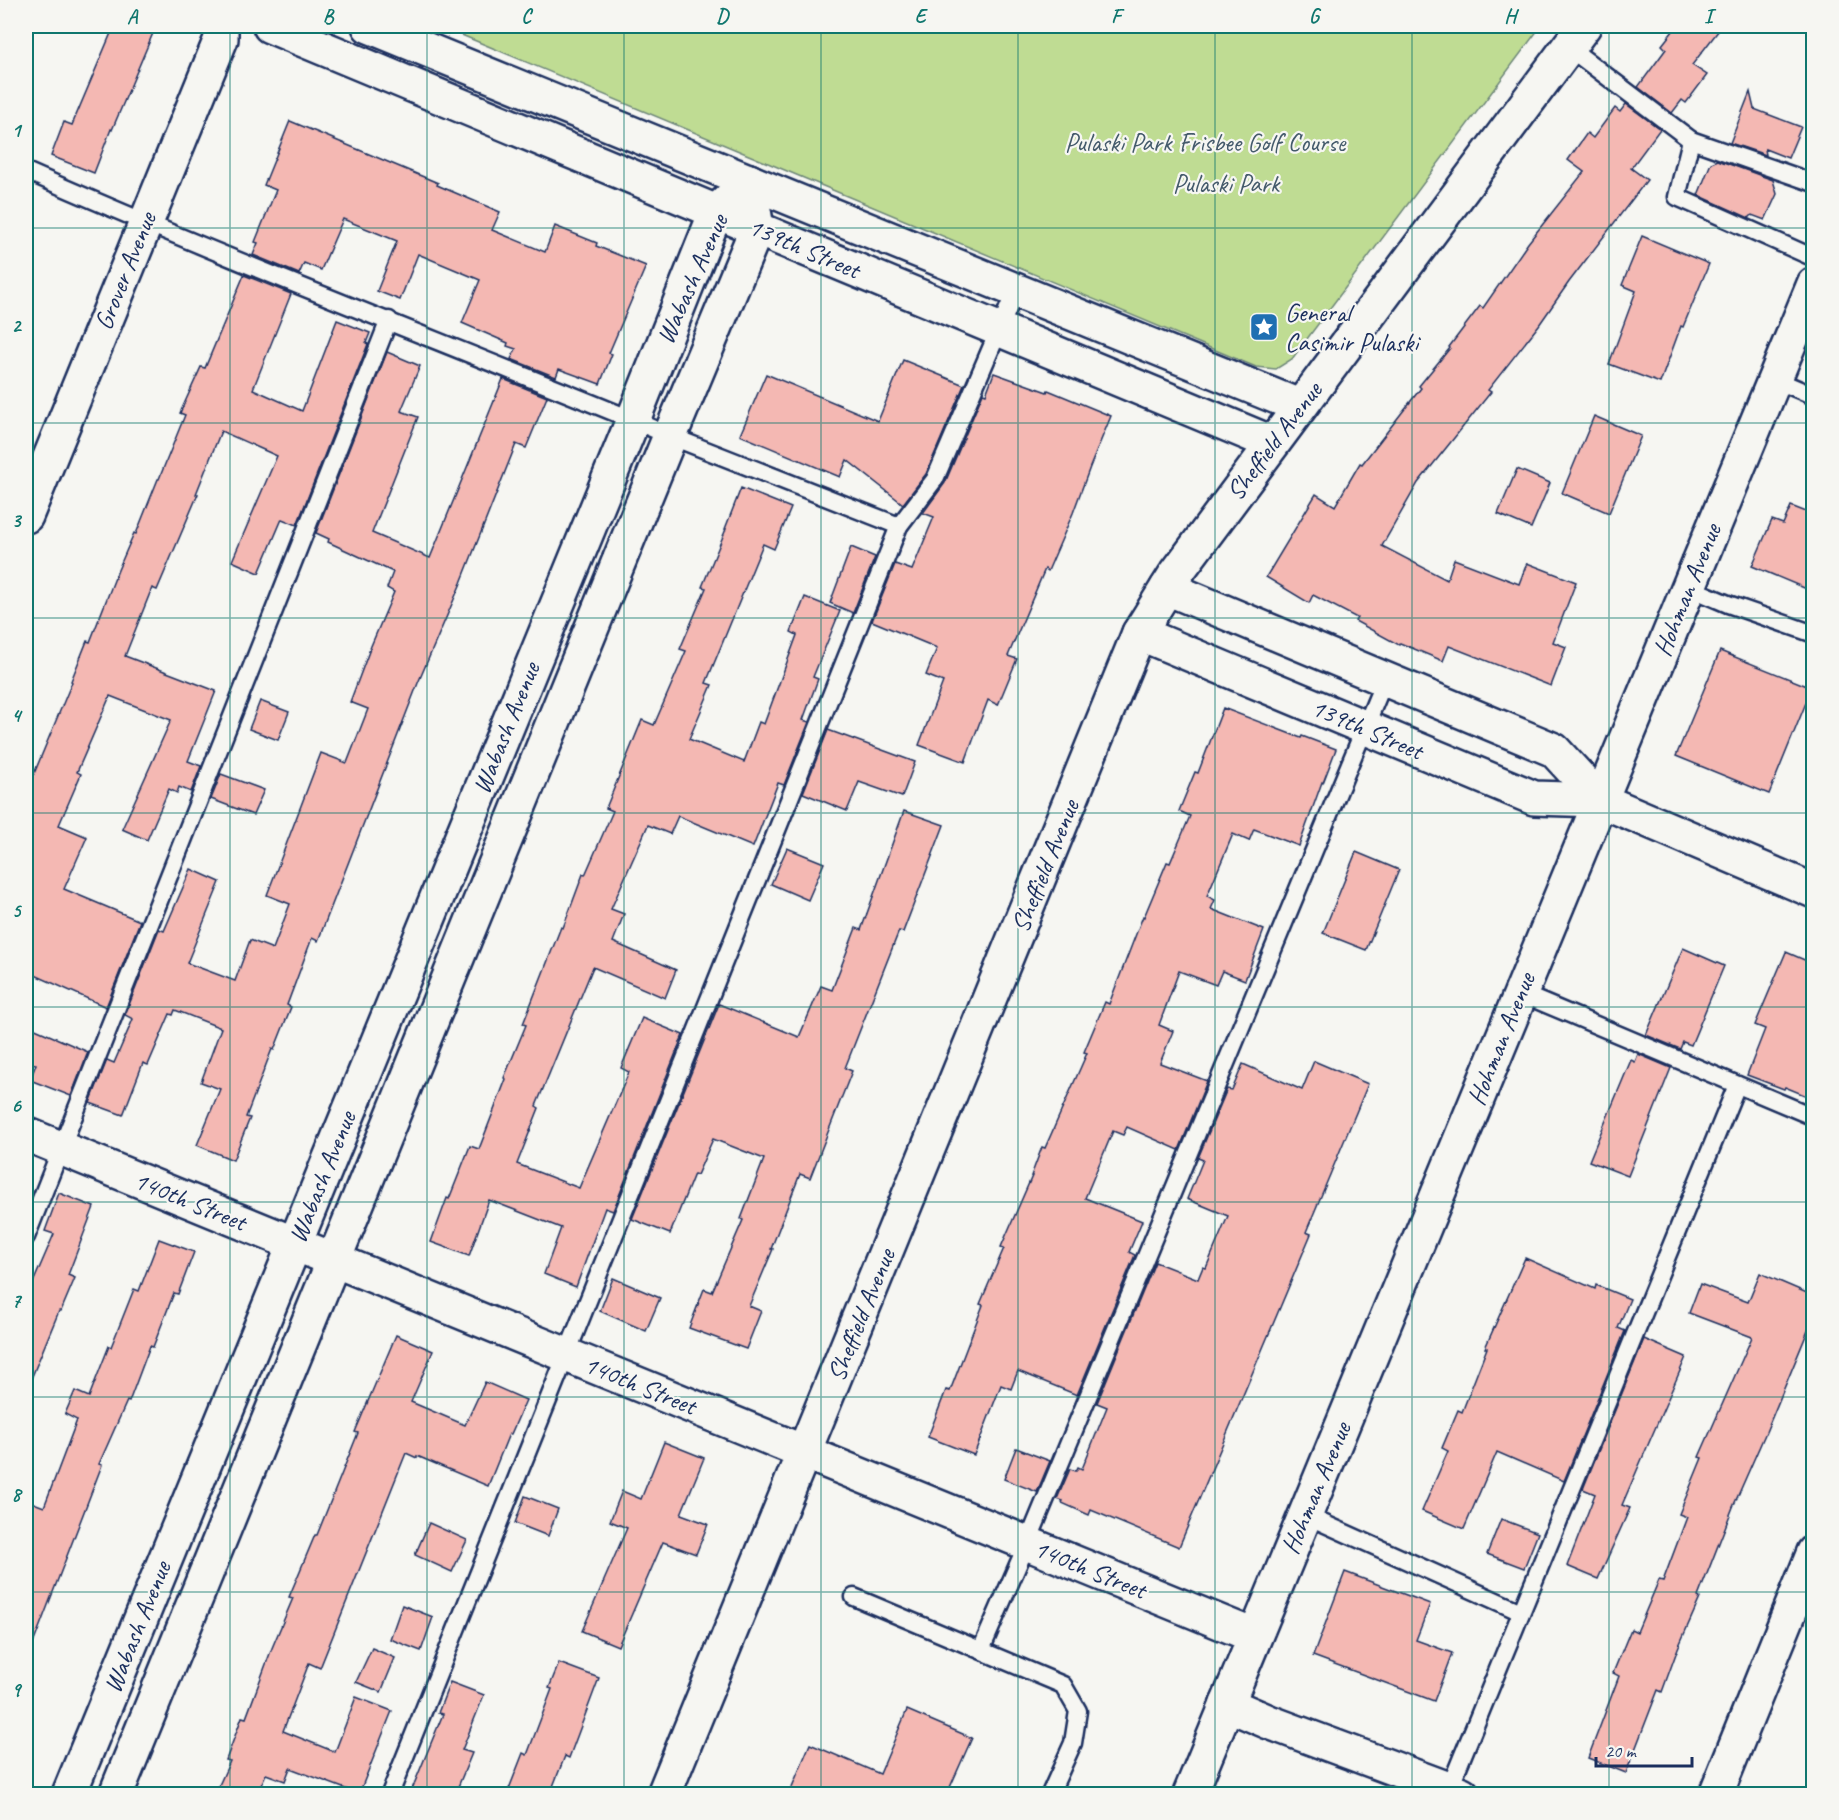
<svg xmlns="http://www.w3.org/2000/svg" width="1839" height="1820" viewBox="0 0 1839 1820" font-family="Caveat,sans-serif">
  <rect width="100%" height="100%" fill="#f6f6f2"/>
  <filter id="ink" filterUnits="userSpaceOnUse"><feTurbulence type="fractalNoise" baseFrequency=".0167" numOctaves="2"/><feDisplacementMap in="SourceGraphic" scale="12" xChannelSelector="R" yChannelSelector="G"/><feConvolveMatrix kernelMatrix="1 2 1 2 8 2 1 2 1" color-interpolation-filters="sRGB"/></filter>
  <g filter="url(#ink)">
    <path fill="#bfdc93" stroke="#6d8678" stroke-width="1.5" d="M440,26H1541L1292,359L1276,369L1256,367Z"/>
    <g fill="#f4b8b3" stroke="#1b2f5e" stroke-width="1.5">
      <path d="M114,26H156L112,130L111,129L94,173L51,156L64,122L72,125Z"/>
      <path d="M1677,26H1722L1692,65L1707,75L1686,103L1682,100L1672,113L1638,87L1666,49L1662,45Z"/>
      <path d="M1750,92L1754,109L1801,127L1788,158L1765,149L1766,155L1730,143Z"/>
      <path d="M1626,104L1660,129L1631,168L1647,180L1569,282L1539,325L1488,390L1491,392L1418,483L1382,546L1447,580L1454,559L1519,584L1527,563L1576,582L1553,642L1566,647L1551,686L1449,646L1443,661L1400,643L1399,645L1355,621L1357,618L1313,595L1309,603L1266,577L1316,494L1335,506L1360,463L1362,464L1421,388L1419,386L1450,348L1449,347L1480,306L1483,308L1528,243L1584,172L1568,160L1587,133L1593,138L1615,108L1620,112Z"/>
      <path d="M290,121L438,183L437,185L500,212L492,230L545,252L555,226L597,243L596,246L646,266L609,353L612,354L600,384L559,369L556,377L511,359L516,349L507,346L508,343L462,323L480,280L418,254L400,300L377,291L397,241L343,219L321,270L304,263L299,274L253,255L258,243L255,242L276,190L264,185Z"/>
      <path d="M1718,160L1773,180L1777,194L1765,220L1752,215L1749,218L1698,195L1711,163Z"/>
      <path d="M1642,236L1709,264L1683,327L1681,326L1660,383L1609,364L1636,291L1622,285Z"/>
      <path d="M244,275L291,294L253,389L302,411L337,320L370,333L366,343L368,344L297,525L282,519L259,573L232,561L277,456L221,431L196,494H198L157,590L152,588L125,656L216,691L188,761L201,766L191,792L179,787L177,793L169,789L147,840L122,829L171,720L110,696L77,772L81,774L59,825L87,837L64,889L140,921L106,1007L26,971V793L72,682L71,681L87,641L90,642L118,570L134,533L136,534L158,479H159L185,415L180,413L201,367L205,368Z"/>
      <path d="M387,352L420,366L401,411L418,417L372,533L430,558L503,379L547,397L526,448L516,444L461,583L418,683L318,941L312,938L287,1005L291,1007L274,1050L272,1049L246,1117L250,1118L233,1160L197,1145L220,1089L201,1082L221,1028L175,1010L173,1015L170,1014L148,1065L143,1063L123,1115L90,1103L107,1060L114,1063L133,1019L125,1015L159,929L164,931L191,869L220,882L187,963L235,981L250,940L273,949L290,904L267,895L321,753L347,763L368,709L350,702L371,646L394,592L387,588L393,572L328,542L329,539L316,533Z"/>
      <path d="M903,360L964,385L926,474L903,504L847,460L840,477L740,435L766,374L878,421Z"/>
      <path d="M994,373L1047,392L1048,390L1111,416L1090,467L1073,513L1048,571L1045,569L1008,656L1017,659L998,705L988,700L965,762L919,745L943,682L926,675L937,648L872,621L895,564L912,570L934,517L923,513L945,483L983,393L986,394Z"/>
      <path d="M1594,416L1641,436L1609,513L1562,493Z"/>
      <path d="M1517,469L1550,483L1531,528L1498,514Z"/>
      <path d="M741,488L791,508L774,549L763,544L706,683L712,685L689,739L744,762L759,722L764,724L797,635L791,632L805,597L840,611L813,677L818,679L803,720L809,722L784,785L778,783L753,847L678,816L670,834L648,825L611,909L624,914L613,942L676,970L665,998L593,967L536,1106L539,1108L517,1164L579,1188L629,1072L621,1068L642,1018L683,1035L613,1211L605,1208L576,1287L544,1274L561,1228L489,1200L469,1256L431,1242L447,1198L449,1199L470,1146L479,1149L506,1079L504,1078L526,1025L523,1024L561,927L563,928L583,874L585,875L613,811L606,808L642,720L654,725L686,651L680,649L706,588L702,587L726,529H725Z"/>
      <path d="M1791,506L1814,515V592L1752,566L1772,520L1783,524Z"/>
      <path d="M851,547L875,557L853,613L830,603Z"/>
      <path d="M1720,651L1812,688L1769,794L1676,756Z"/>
      <path d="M260,701L289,712L278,740L249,729Z"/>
      <path d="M1223,708L1301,738L1302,736L1336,749L1323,783L1322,782L1299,846L1254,829L1249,841L1233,834L1207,896L1215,900L1211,909L1264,930L1245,980L1222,971L1216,985L1179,971L1159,1025L1173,1031L1160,1063L1207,1081L1179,1150L1127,1127L1123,1135L1113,1131L1085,1198L1142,1221L1129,1252L1135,1255L1077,1395L1018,1371L1011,1389L1001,1385L974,1455L928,1437L946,1390L950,1391L983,1305L980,1304L1004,1248L1001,1247L1032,1176H1031L1042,1147L1045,1148L1087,1053L1084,1052L1105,1002L1109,1004L1143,916L1144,917L1167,862L1170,863L1190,816L1179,811L1195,772L1198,773Z"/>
      <path d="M828,730L915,762L902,797L859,782L847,811L803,793Z"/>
      <path d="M221,774L264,790L253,815L211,799Z"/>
      <path d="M904,811L944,825L903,932L899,931L845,1068L852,1071L810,1178L800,1174L771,1249H773L749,1306L761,1311L746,1349L689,1328L704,1289L712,1292L743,1220L741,1219L764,1159L713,1139L697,1175L694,1174L670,1234L632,1219L719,1004L799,1037L821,986L832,990L856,928L861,930Z"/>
      <path d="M787,848L824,863L808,900L771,884Z"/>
      <path d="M1356,852L1399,870L1366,950L1323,933Z"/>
      <path d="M1683,948L1724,966L1691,1045L1683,1042L1680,1049L1646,1035Z"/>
      <path d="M1786,952L1814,964V1099L1785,1087L1784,1089L1747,1075L1765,1029L1755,1025Z"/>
      <path d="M26,1025L88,1052L71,1096L30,1080L36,1064L26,1062Z"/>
      <path d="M1638,1054L1671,1068L1628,1176L1589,1161L1631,1060L1635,1062Z"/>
      <path d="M1314,1061L1368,1084L1306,1232L1311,1234L1179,1547L1091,1510L1089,1515L1062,1503L1063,1501L1057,1499L1070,1469L1076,1471L1078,1467L1082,1469L1107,1407L1097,1403L1155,1262L1198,1279L1203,1267L1206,1268L1228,1216L1187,1199L1203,1160L1198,1158L1227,1089L1232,1090L1243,1064L1302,1090Z"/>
      <path d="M59,1193L94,1207L68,1275L75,1278L61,1311H59L26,1391V1299L54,1234L45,1231Z"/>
      <path d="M159,1239L194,1252L178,1294L174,1293L153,1347L150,1346L129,1402L127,1401L99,1464L102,1465L28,1657L26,1656V1500L44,1507L77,1420L65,1414L75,1391L89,1397L109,1346L111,1347L134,1289L139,1291Z"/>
      <path d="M1525,1258L1595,1289L1596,1285L1630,1299L1618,1328L1625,1331L1564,1481L1497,1452L1464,1529L1422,1511L1448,1451L1442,1448L1458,1410L1462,1412L1487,1348H1485Z"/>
      <path d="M1760,1273L1814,1296V1316L1766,1432L1733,1507L1698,1597L1700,1598L1678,1648L1662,1692L1658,1690L1626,1773L1588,1758L1619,1676L1613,1673L1631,1629L1637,1632L1659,1580L1663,1581L1687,1517L1679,1514L1702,1458L1699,1457L1752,1337L1689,1313L1700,1284L1748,1302Z"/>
      <path d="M613,1278L660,1298L646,1331L600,1311Z"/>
      <path d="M396,1335L433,1351L411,1402L465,1425L485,1382L526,1400L511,1434H509L488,1486L417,1456V1458L406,1453L320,1668L309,1663L283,1731L335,1752L356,1697L392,1711L359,1794L290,1768L285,1781L266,1774L257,1794H215L230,1761L226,1760L242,1717L246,1718L272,1648L293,1598L289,1597L315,1535H317L358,1433L355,1432Z"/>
      <path d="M1644,1339L1686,1357L1622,1505L1630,1508L1598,1579L1567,1566L1595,1494L1583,1489Z"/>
      <path d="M664,1442L704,1458L681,1514L708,1524L696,1554L663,1542L618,1646L582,1631L627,1528L610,1521L622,1491L641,1499Z"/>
      <path d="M1016,1448L1050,1461L1037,1492L1004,1479Z"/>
      <path d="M525,1496L558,1509L548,1536L515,1523Z"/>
      <path d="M1501,1519L1538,1533L1524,1568L1487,1554Z"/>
      <path d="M429,1523L467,1540L452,1572L415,1555Z"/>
      <path d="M1345,1572L1430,1604L1416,1640L1452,1653L1434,1701L1313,1656Z"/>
      <path d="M402,1605L433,1617L421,1651L390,1639Z"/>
      <path d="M372,1648L395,1658L381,1692L356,1682Z"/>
      <path d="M559,1663L599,1678L569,1758L565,1756L550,1794H507L523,1753L527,1755L552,1689L549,1688Z"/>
      <path d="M450,1682L484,1695L462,1750L472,1753L455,1794H410L443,1714L438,1713Z"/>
      <path d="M907,1710L972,1738L947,1794H789L810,1744L880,1774Z"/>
    </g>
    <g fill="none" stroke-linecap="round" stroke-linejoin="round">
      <g stroke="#1b2f5e" stroke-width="21">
        <g id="service">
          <path d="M1568,47L1691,140L1814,183"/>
          <path d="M1691,140L1677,197L1814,258"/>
          <path d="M26,171C226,259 430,337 633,420L670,436L899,526"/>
          <path d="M1774,379L1814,396"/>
          <path d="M1688,587L1728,604L1814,634"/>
          <path d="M1520,993L1814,1117"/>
          <path d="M26,1237L389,320"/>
          <path d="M1305,1515L1521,1612"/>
          <path d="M854,1597L1063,1685L1078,1711L1073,1743L1050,1794"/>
          <path d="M981,1650L1027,1544L1385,679"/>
          <path d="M390,1794L899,526L935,479L1016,290"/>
          <path d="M1447,1794L1737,1085"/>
        </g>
      </g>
      <g stroke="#1b2f5e" stroke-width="38">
        <g id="minor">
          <path d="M270,26L1272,443"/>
          <path d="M369,26L1299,406"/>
          <path d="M26,516L221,39V26"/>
          <path d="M1167,588L1554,750L1600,800"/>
          <path d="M1139,633L1534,798L1600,800L1814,891"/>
          <path d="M26,1134L1254,1636"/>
          <path d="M1227,1704L1269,1722L1462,1794"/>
          <path d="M69,1794L633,420L716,212L749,181"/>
          <path d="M116,1794L670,436L757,228L749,181"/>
          <path d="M1716,1794L1814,1552"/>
        </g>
      </g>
      <g stroke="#1b2f5e" stroke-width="38">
        <path id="tertiary" d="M664,1794L1139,633L1175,575L1584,26"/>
      </g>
      <g stroke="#1b2f5e" stroke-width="38">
        <path id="secondary" d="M1190,1794L1814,284"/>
      </g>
      <use href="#service" stroke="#f6f6f2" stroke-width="16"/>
      <use href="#minor" stroke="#f6f6f2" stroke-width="33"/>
      <use href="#tertiary" stroke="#f6f6f2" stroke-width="33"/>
      <use href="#secondary" stroke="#f6f6f2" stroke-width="33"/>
    </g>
  </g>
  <path fill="none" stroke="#0f766e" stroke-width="1.5" stroke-opacity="0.55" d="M230,26V1794M427,26V1794M624,26V1794M821,26V1794M1018,26V1794M1215,26V1794M1412,26V1794M1609,26V1794M26,228H1814M26,423H1814M26,618H1814M26,813H1814M26,1007H1814M26,1202H1814M26,1397H1814M26,1592H1814"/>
  <defs>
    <g id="sight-square" transform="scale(1.5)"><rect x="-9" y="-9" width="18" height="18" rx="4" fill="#1f6fb2" stroke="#f6f6f2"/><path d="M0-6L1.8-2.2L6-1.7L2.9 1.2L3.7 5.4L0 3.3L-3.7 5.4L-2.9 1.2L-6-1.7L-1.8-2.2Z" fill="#fff"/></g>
  </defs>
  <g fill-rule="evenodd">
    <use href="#sight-square" x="1264" y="327"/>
  </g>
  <g text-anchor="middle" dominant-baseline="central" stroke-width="4.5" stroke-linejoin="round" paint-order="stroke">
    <g font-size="26" fill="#445a6b" stroke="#f6f6f2">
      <text x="1205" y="142">Pulaski Park Frisbee Golf Course</text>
      <text x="1226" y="183">Pulaski Park</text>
    </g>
    <g font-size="26" fill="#1b2f5e" stroke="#f6f6f2">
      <text transform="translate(804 248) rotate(23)">139th Street</text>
      <text transform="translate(125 271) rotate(-68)">Grover Avenue</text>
      <text transform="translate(692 279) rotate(-66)">Wabash Avenue</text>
      <text transform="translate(1274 441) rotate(-53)">Sheffield Avenue</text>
      <text transform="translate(1687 590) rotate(-68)">Hohman Avenue</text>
      <text transform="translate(506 728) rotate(-68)">Wabash Avenue</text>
      <text transform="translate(1367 729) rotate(23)">139th Street</text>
      <text transform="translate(1045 866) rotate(-68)">Sheffield Avenue</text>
      <text transform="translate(1501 1039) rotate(-68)">Hohman Avenue</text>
      <text transform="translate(322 1177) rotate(-68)">Wabash Avenue</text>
      <text transform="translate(190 1201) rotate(22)">140th Street</text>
      <text transform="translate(861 1315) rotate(-68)">Sheffield Avenue</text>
      <text transform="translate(640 1385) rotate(22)">140th Street</text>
      <text transform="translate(1316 1488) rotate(-67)">Hohman Avenue</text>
      <text transform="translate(1090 1569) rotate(22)">140th Street</text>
      <text transform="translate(137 1627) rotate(-68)">Wabash Avenue</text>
    </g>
    <g font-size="26" fill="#1b2f5e" stroke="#f6f6f2" text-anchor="start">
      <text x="1285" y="312">General<tspan x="1285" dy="30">Casimir Pulaski</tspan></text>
    </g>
  </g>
  <rect width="1839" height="1820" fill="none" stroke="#f6f6f2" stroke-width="66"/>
  <path d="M1596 1757v9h96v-9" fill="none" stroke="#1b2f5e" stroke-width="3"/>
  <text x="1605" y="1757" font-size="18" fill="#1b2f5e" stroke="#f6f6f2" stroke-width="4.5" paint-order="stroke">20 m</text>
  <rect x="33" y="33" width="1773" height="1754" fill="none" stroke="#0f766e" stroke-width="2"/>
  <g font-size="20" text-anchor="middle" font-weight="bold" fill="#0f766e">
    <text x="132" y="23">A</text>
    <text x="328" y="23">B</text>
    <text x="526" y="23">C</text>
    <text x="722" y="23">D</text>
    <text x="920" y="23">E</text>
    <text x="1116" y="23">F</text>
    <text x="1314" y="23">G</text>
    <text x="1510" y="23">H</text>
    <text x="1708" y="23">I</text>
    <text x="16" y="137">1</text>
    <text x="16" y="332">2</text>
    <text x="16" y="527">3</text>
    <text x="16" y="722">4</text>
    <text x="16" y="917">5</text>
    <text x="16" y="1112">6</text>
    <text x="16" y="1307">7</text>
    <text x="16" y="1501">8</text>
    <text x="16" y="1696">9</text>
  </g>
</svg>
